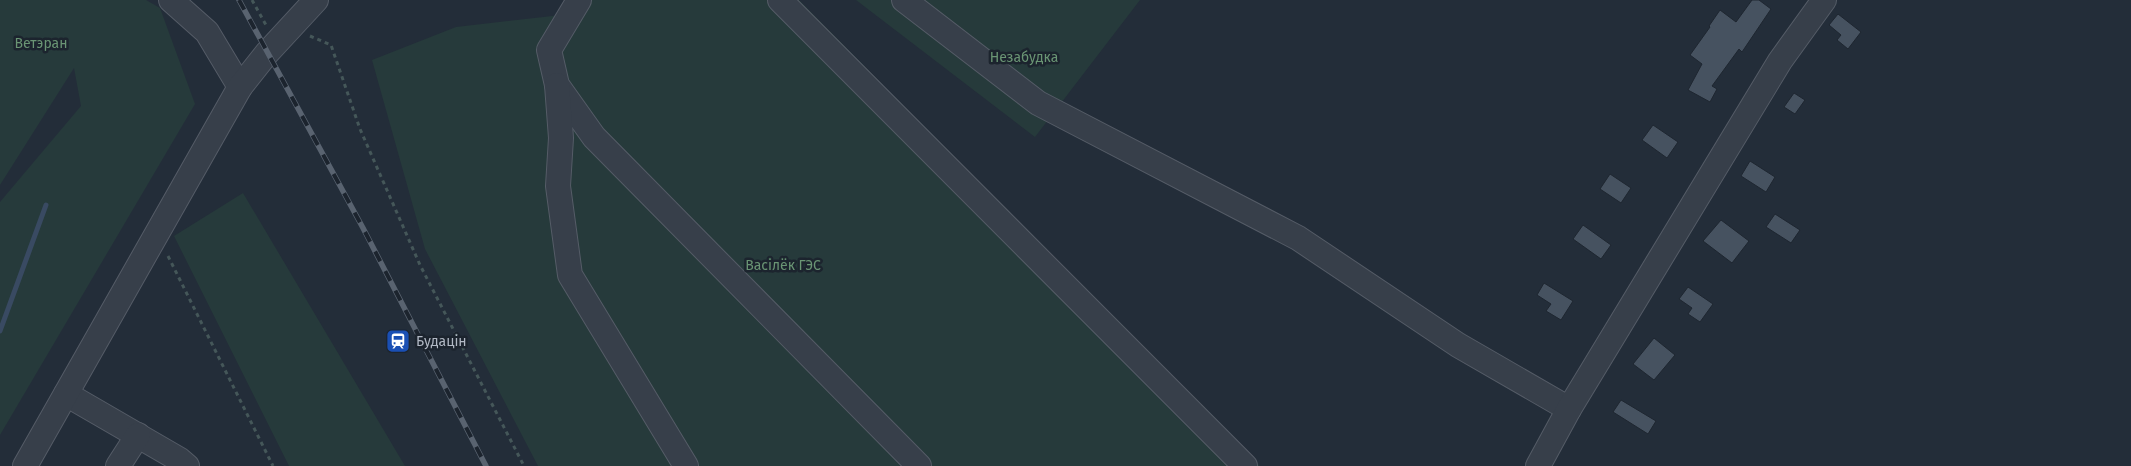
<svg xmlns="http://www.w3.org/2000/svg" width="2131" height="466" viewBox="0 0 2131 466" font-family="'Fira Sans',sans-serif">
  <rect width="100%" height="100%" fill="#232d39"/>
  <g fill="#263a3b">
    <path d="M0,0H146L160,8L195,104L0,435V202L81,106L74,68L0,185Z"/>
    <path d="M579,0H799L1260,466H538L425,249L372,60L456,27L570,14Z"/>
    <path d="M856,0H1140L1035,137Z"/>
    <path d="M243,193L405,466H289L174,236Z"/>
  </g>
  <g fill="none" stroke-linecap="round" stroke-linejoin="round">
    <path stroke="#394a62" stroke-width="5" d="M0,331L46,205"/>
  </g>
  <g fill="#465260" stroke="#1e2630">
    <path d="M1752,0H1759L1771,9L1742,52L1739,49L1712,86L1717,89L1710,102L1688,90L1702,64L1690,55L1710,27L1709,26L1720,10L1736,22Z"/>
    <path d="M1838,14L1861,32L1848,49L1837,40L1841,35L1829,25Z"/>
    <path d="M1794,93L1805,100L1795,114L1784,107Z"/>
    <path d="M1653,125L1678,142L1667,158L1642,140Z"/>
    <path d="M1750,161L1775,177L1766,192L1741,176Z"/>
    <path d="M1610,174L1631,188L1621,203L1600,189Z"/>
    <path d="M1775,214L1800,230L1791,243L1766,227Z"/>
    <path d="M1721,220L1749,241L1732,263L1703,241Z"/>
    <path d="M1583,225L1611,245L1601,259L1573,239Z"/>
    <path d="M1544,283L1573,301L1561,320L1546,311L1551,304L1537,295Z"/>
    <path d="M1688,287L1713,304L1700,322L1688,314L1692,308L1679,299Z"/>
    <path d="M1654,338L1675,355L1654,380L1633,364Z"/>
    <path d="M1621,400L1656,421L1648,434L1613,412Z"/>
  </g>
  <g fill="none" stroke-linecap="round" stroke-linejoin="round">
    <g stroke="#555c67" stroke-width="26">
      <g id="minor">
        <path d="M171,0L207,32L240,87"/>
        <path d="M579,0L549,50L557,85L594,137L919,466"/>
        <path d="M780,0L1245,466"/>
        <path d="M904,0L1038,103L1298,238L1458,345L1569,409"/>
        <path d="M557,85L561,138L558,186L570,275L686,466"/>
        <path d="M66,394L180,460L187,466"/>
        <path d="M25,466L240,87L267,53L316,0"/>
        <path d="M118,466L138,435"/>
        <path d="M1538,466L1569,409L1780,61L1824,0"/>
      </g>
    </g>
    <g stroke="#455759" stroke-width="3" stroke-dasharray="4 4" stroke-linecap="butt">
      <path d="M252,0L266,25"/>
      <path d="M310,36L331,45L360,129L420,265L524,466"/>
      <path d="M168,256L273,466"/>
    </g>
    <use href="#minor" stroke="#373f4a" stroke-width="24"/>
    <g stroke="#596370" stroke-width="5.5">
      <path id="rail" d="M239,0L363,228L486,466"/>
    </g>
    <use href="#rail" stroke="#1c242e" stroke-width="4" stroke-dasharray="11" stroke-linecap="butt"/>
  </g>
  <defs>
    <g id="station-square" transform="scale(1.25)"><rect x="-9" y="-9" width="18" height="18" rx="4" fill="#1a4fb4" stroke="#1c242e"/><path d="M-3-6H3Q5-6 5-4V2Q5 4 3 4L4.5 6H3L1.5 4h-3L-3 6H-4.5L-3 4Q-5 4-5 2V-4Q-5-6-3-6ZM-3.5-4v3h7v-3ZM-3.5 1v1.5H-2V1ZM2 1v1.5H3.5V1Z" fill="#fff"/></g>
  </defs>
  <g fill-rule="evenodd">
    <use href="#station-square" x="398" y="341"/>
  </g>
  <g text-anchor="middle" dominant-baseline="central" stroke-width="5" stroke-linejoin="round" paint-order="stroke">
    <g font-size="14" fill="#6a9574" stroke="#1c242e">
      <text x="41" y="43">Ветэран</text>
      <text x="1024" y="57">Незабудка</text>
      <text x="783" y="265">Васілёк ГЭС</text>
    </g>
    <g font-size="14" fill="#b2b9c5" stroke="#1c242e" text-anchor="start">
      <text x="416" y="341">Будацін</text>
    </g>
  </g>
</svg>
